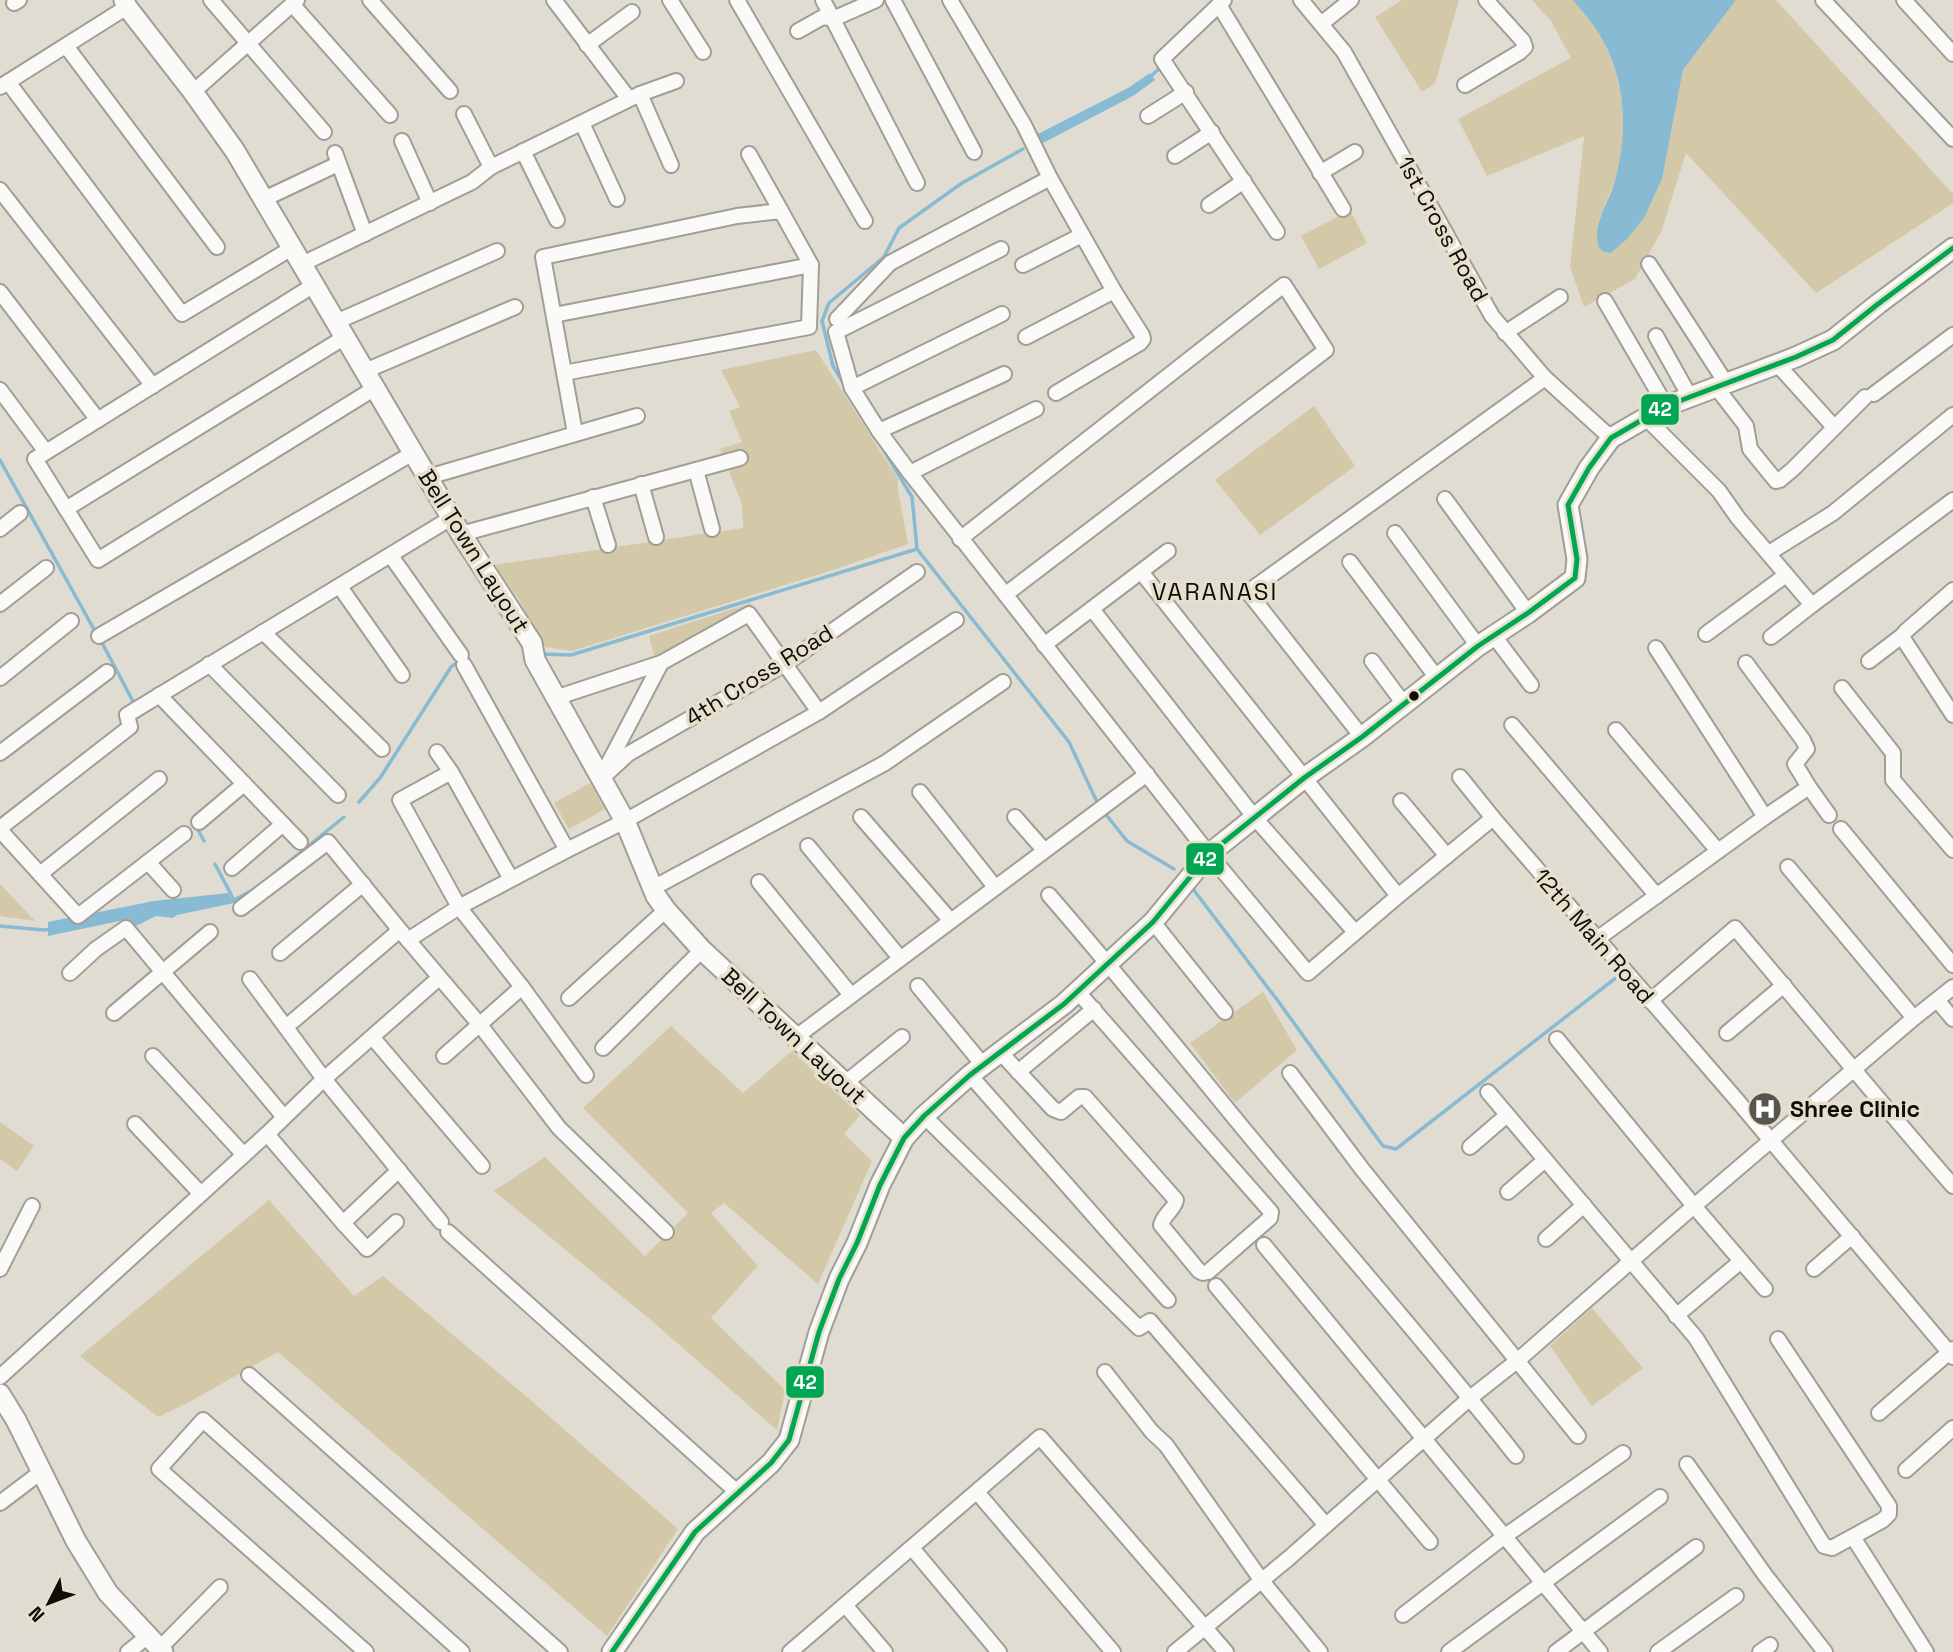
<svg xmlns="http://www.w3.org/2000/svg" width="1953" height="1652" viewBox="0 0 1953 1652" font-family="'Space Grotesk',sans-serif">
  <rect width="100%" height="100%" fill="#e0dcd2"/>
  <g fill="#d3c8a8">
    <path d="M1402,0H1459L1435,83L1422,92L1375,17Z"/>
    <path d="M1532,0H1573C1582,11 1592,22 1599,34C1623,73 1629,126 1618,170C1613,188 1605,203 1599,220L1611,253L1627,239L1644,218L1662,179L1683,70L1736,0H1776L1953,194V203L1816,293L1686,153L1661,232L1635,279L1584,307L1570,267L1584,136L1487,176L1458,119L1571,58L1551,21Z"/>
    <path d="M1350,210L1367,243L1319,269L1301,236Z"/>
    <path d="M816,350L898,479V490L908,544L833,570L572,651L545,647L519,600L494,565L743,528L742,504L720,449L742,442L729,411L740,407L721,370Z"/>
    <path d="M1314,406L1355,466L1260,535L1215,480Z"/>
    <path d="M751,603L752,607L655,659L649,636Z"/>
    <path d="M590,783L605,809L569,829L554,803Z"/>
    <path d="M0,884L35,921L0,916Z"/>
    <path d="M1263,992L1297,1050L1235,1103L1190,1043Z"/>
    <path d="M671,1026L743,1093L792,1051L860,1115L844,1134L872,1161L818,1284L724,1203L711,1213L758,1266L711,1318L785,1390L777,1430L652,1321L494,1191L545,1157L645,1256L688,1213L583,1108Z"/>
    <path d="M0,1122L34,1146L17,1171L0,1159Z"/>
    <path d="M269,1200L354,1296L383,1276L527,1397L678,1529L607,1636L278,1352L189,1402L158,1417L80,1356Z"/>
    <path d="M1592,1308L1643,1368L1592,1406L1550,1346Z"/>
  </g>
  <g fill="#88bbd3">
    <path d="M1573,0H1736L1683,70L1662,179L1644,218L1627,239L1611,253L1604,252L1599,248C1592,225 1606,207 1613,187C1629,139 1627,78 1599,34C1592,22 1582,11 1573,0Z"/>
    <path d="M1150,73L1155,80L1133,96L1041,144L1036,135L1128,88Z"/>
    <path d="M228,893L234,903L177,915L173,918L156,916L136,926L129,919L48,936V922L154,901Z"/>
  </g>
  <g fill="none" stroke-linecap="round" stroke-linejoin="round">
    <g stroke="#88bbd3" stroke-width="3.5">
      <path d="M1149,78L1161,67"/>
      <path d="M844,384L833,366L822,321L829,303L884,257L899,228L962,183L1023,149"/>
      <path d="M0,460L96,633"/>
      <path d="M917,549L1069,742L1097,802"/>
      <path d="M100,639L136,707"/>
      <path d="M540,654L571,655L917,549L912,497L880,444"/>
      <path d="M359,802L380,778L451,667L456,663"/>
      <path d="M1104,812L1127,841L1174,869"/>
      <path d="M196,826L204,841"/>
      <path d="M215,864L234,900"/>
      <path d="M275,873L344,817"/>
      <path d="M1193,889L1278,1001L1383,1146L1396,1149L1617,977"/>
      <path d="M234,900L255,889"/>
      <path d="M0,926L44,930L51,929"/>
    </g>
    <g stroke="#a19e96" stroke-width="18">
      <g id="street">
        <path d="M211,0L324,132"/>
        <path d="M370,0L450,91"/>
        <path d="M554,0L629,99"/>
        <path d="M670,0L703,52"/>
        <path d="M737,0L865,221"/>
        <path d="M823,0L917,183"/>
        <path d="M893,0L974,152"/>
        <path d="M950,0L1024,125L1050,178L1114,291L1142,335L1143,339L1140,343L1056,393"/>
        <path d="M1224,0L1162,59L1277,232"/>
        <path d="M1301,0L1344,52L1492,316L1545,378L1611,438"/>
        <path d="M1823,0L1953,139"/>
        <path d="M1904,0L1953,54"/>
        <path d="M14,3L19,0"/>
        <path d="M292,4L390,115"/>
        <path d="M1219,5L1343,209"/>
        <path d="M1321,24L1351,0"/>
        <path d="M798,31L823,17L833,19L876,0"/>
        <path d="M587,45L632,12"/>
        <path d="M66,46L217,247"/>
        <path d="M8,82L182,314L292,248"/>
        <path d="M1465,85L1520,52L1525,47L1523,41L1486,0"/>
        <path d="M0,87L127,7"/>
        <path d="M193,92L297,0"/>
        <path d="M640,94L671,165"/>
        <path d="M464,114L491,167"/>
        <path d="M1148,116L1186,92"/>
        <path d="M582,123L617,199"/>
        <path d="M402,141L430,203"/>
        <path d="M523,151L557,220"/>
        <path d="M335,153L365,234"/>
        <path d="M749,154L781,211"/>
        <path d="M1175,156L1212,132"/>
        <path d="M1320,173L1355,152"/>
        <path d="M0,190L153,386"/>
        <path d="M264,199L338,164"/>
        <path d="M1209,205L1244,181"/>
        <path d="M1001,249L836,332L852,388L879,431L910,473L1209,854L1308,973L1398,896L1493,818L1736,1099L1953,1357"/>
        <path d="M302,264L472,182L491,167L640,94L676,81"/>
        <path d="M1649,264L1726,383"/>
        <path d="M1023,265L1082,235"/>
        <path d="M314,285L35,459L98,560L375,388"/>
        <path d="M0,292L98,420"/>
        <path d="M1605,301L1666,406"/>
        <path d="M554,315L811,265"/>
        <path d="M837,319L890,263L1050,178"/>
        <path d="M336,322L497,251"/>
        <path d="M1505,333L1560,297"/>
        <path d="M1656,336L1690,397"/>
        <path d="M1026,337L1114,291"/>
        <path d="M1777,364L1834,427"/>
        <path d="M365,371L515,307"/>
        <path d="M564,373L809,327L811,265L781,211L737,216L543,257L575,433"/>
        <path d="M1716,387L1746,426L1750,449L1776,481L1780,480L1793,469L1865,397"/>
        <path d="M852,388L1002,314"/>
        <path d="M0,390L46,452"/>
        <path d="M1874,394L1953,335"/>
        <path d="M1645,417L1719,491L1738,518L1812,605L1953,500"/>
        <path d="M879,431L1004,374"/>
        <path d="M696,470L712,529"/>
        <path d="M910,473L1036,409"/>
        <path d="M428,477L637,416"/>
        <path d="M641,484L656,537"/>
        <path d="M593,497L608,545"/>
        <path d="M1445,499L1528,613"/>
        <path d="M66,509L345,337"/>
        <path d="M0,529L20,513"/>
        <path d="M1395,533L1478,646"/>
        <path d="M461,534L740,458"/>
        <path d="M960,539L1284,285L1326,350L1006,594"/>
        <path d="M1769,553L1833,513L1953,415"/>
        <path d="M391,556L461,655"/>
        <path d="M1350,562L1437,678"/>
        <path d="M1142,573L1398,896"/>
        <path d="M340,587L402,675"/>
        <path d="M1953,590L1906,631L1903,635L1904,640L1953,715"/>
        <path d="M0,604L46,568"/>
        <path d="M1092,609L1255,818L1355,932"/>
        <path d="M263,632L382,749"/>
        <path d="M1706,634L1786,575"/>
        <path d="M99,636L413,453"/>
        <path d="M1494,636L1531,685"/>
        <path d="M1771,637L1812,605"/>
        <path d="M1044,645L1168,551"/>
        <path d="M1656,648L1765,817"/>
        <path d="M1372,661L1404,704"/>
        <path d="M1869,661L1903,635"/>
        <path d="M1746,663L1803,740L1807,749L1795,764L1809,787L1829,815"/>
        <path d="M209,664L338,795"/>
        <path d="M464,665L567,850"/>
        <path d="M0,678L71,621"/>
        <path d="M1842,688L1893,753V780L1953,850"/>
        <path d="M159,695L300,842"/>
        <path d="M555,698L661,663"/>
        <path d="M1512,725L1657,896"/>
        <path d="M1616,730L1718,851"/>
        <path d="M1362,737L1248,592L1545,378"/>
        <path d="M437,752L451,772"/>
        <path d="M0,753L107,672"/>
        <path d="M605,770L661,663L749,614L819,712"/>
        <path d="M1460,777L1493,818"/>
        <path d="M601,779L628,754L785,664L917,572"/>
        <path d="M920,792L995,887"/>
        <path d="M1401,801L1447,856"/>
        <path d="M861,817L950,920"/>
        <path d="M1015,817L1044,850"/>
        <path d="M199,822L244,784"/>
        <path d="M0,828L130,727L127,715L451,518"/>
        <path d="M1841,829L1953,965"/>
        <path d="M0,830L78,916L184,834"/>
        <path d="M808,846L900,958"/>
        <path d="M148,862L173,890"/>
        <path d="M1788,867L1914,1018"/>
        <path d="M232,868L283,824"/>
        <path d="M40,874L159,779"/>
        <path d="M511,879L451,772L400,800L459,907L522,987L586,1075"/>
        <path d="M759,882L851,995"/>
        <path d="M653,888L885,763L1003,682"/>
        <path d="M1049,895C1115,971 1178,1049 1242,1127C1333,1237 1428,1344 1516,1456"/>
        <path d="M241,908L328,842L408,940"/>
        <path d="M1153,922L1225,1012"/>
        <path d="M1597,939L1765,817L1809,787"/>
        <path d="M280,953L363,884"/>
        <path d="M70,973L96,949L126,928L284,1117"/>
        <path d="M250,979L324,1079L441,1222"/>
        <path d="M918,986L983,1065"/>
        <path d="M569,998L666,910"/>
        <path d="M1937,1000L1953,1019"/>
        <path d="M1650,1001L1735,928C1808,1014 1879,1101 1953,1186"/>
        <path d="M114,1013L210,932"/>
        <path d="M286,1027L400,930"/>
        <path d="M1727,1033L1784,985"/>
        <path d="M796,1037L1147,774"/>
        <path d="M373,1038L482,1166"/>
        <path d="M1557,1039L1694,1206L1765,1289"/>
        <path d="M603,1048L702,950"/>
        <path d="M1000,1052L1053,1109L1061,1112L1079,1097H1085L1176,1200C1174,1210 1164,1214 1161,1225L1199,1271L1203,1273L1208,1272L1270,1218L1271,1212L1078,992"/>
        <path d="M153,1056L244,1155"/>
        <path d="M444,1056L522,987"/>
        <path d="M1018,1072L1094,1009"/>
        <path d="M1290,1073L1362,1169L1578,1436"/>
        <path d="M970,1075L1168,1300"/>
        <path d="M844,1084L902,1037"/>
        <path d="M1488,1092L1696,1338L1824,1546L1832,1548L1883,1520L1889,1514V1506L1778,1339"/>
        <path d="M924,1116L1139,1328L1150,1321L1325,1524"/>
        <path d="M135,1124L201,1194"/>
        <path d="M267,1134L343,1223"/>
        <path d="M1470,1147L1507,1115"/>
        <path d="M1508,1192L1545,1160"/>
        <path d="M396,1222L367,1249L343,1223L399,1170"/>
        <path d="M448,1232L737,1492"/>
        <path d="M666,1232L559,1128L480,1025L408,940L459,907L567,850L625,821L819,712L956,620"/>
        <path d="M1546,1239L1584,1205"/>
        <path d="M1264,1245L1600,1652"/>
        <path d="M0,1269L32,1206"/>
        <path d="M1814,1269L1852,1236"/>
        <path d="M1216,1286L1430,1542"/>
        <path d="M1676,1316L1741,1261"/>
        <path d="M1105,1372L1152,1432L1166,1445L1262,1581L1320,1652"/>
        <path d="M249,1375L560,1652"/>
        <path d="M0,1377L267,1134L324,1079L439,978"/>
        <path d="M1879,1413L1953,1349"/>
        <path d="M1687,1464L1765,1575L1825,1652"/>
        <path d="M1906,1470L1953,1428"/>
        <path d="M977,1492L1113,1652"/>
        <path d="M0,1503L41,1472"/>
        <path d="M1853,1537L1926,1652"/>
        <path d="M912,1548L999,1652"/>
        <path d="M845,1605L885,1652"/>
        <path d="M1403,1615L1505,1536L1623,1453"/>
        <path d="M160,1648L220,1587"/>
        <path d="M128,1652L148,1636"/>
        <path d="M366,1652L159,1469L203,1420L462,1652"/>
        <path d="M790,1652L1040,1437L1226,1652"/>
        <path d="M1175,1652L1289,1558L1470,1398L1517,1361L1694,1206L1914,1018L1953,987"/>
        <path d="M1449,1652L1660,1497"/>
        <path d="M1556,1652L1696,1547"/>
        <path d="M1658,1652L1736,1596"/>
        <path d="M1760,1652L1770,1645"/>
      </g>
    </g>
    <g stroke="#a19e96" stroke-width="23">
      <g id="secondary">
        <path d="M124,0L127,7L193,92L235,151L461,534L532,643L535,660L625,821L656,896L666,910L702,950L904,1138"/>
        <path d="M0,1394L16,1420L76,1541L108,1593L163,1652"/>
        <path d="M612,1652L695,1532L771,1463L789,1440L819,1332L839,1279L857,1243L880,1185L904,1138L924,1116L970,1075L1064,1004L1153,922L1209,854L1304,778L1362,737L1478,646L1528,613L1575,578L1577,559L1568,505L1589,468L1611,438L1666,406L1796,357L1833,340L1878,304L1953,248"/>
      </g>
    </g>
    <use href="#street" stroke="#fafaf8" stroke-width="14"/>
    <use href="#secondary" stroke="#fafaf8" stroke-width="19"/>
    <g stroke="#e6e0cc" stroke-width="10">
      <path id="bus-1" d="M612,1652L695,1532L771,1463L789,1440L819,1332L839,1279L857,1243L880,1185L904,1138L924,1116L970,1075L1064,1004L1153,922L1209,854L1304,778L1362,737L1478,646L1528,613L1575,578L1577,559L1568,505L1589,468L1611,438L1666,406L1796,357L1833,340L1878,304L1953,248"/>
    </g>
    <use href="#bus-1" stroke="#00a651" stroke-width="5"/>
  </g>
  <defs>
    <g id="hospital-disc" transform="scale(1.75)"><circle r="9.5" fill="#58554e" stroke="#e6e0cc"/><path d="M-5-5h3v3.5h4V-5h3V5h-3V1.5h-4V5h-3Z" fill="#fff"/></g>
  </defs>
  <g fill-rule="evenodd">
    <use href="#hospital-disc" x="1765" y="1109"/>
  </g>
  <circle fill="#0f0d07" stroke="#e6e0cc" stroke-width="2.5" cx="1414" cy="696" r="6"/>
  <g text-anchor="middle" dominant-baseline="central" stroke-width="7" stroke-linejoin="round" paint-order="stroke">
    <g font-size="23" fill="#0f0d07" stroke="#e6e0cc">
      <text transform="translate(1443 229) rotate(61)">1st Cross Road</text>
      <text transform="translate(474 551) rotate(58)">Bell Town Layout</text>
      <text transform="translate(759 675) rotate(-32)">4th Cross Road</text>
      <text transform="translate(1594 936) rotate(49)">12th Main Road</text>
      <text transform="translate(794 1036) rotate(43)">Bell Town Layout</text>
    </g>
    <g font-size="23" font-weight="bold" fill="#0f0d07" stroke="#e6e0cc" text-anchor="start">
      <text x="1790" y="1109">Shree Clinic</text>
    </g>
    <g font-size="24" letter-spacing="2" fill="#0f0d07" stroke="#e6e0cc">
      <text x="1215" y="591">VARANASI</text>
    </g>
  </g>
  <g stroke="#e6e0cc" stroke-width="2.5">
    <rect x="1640" y="393" width="40" height="33" rx="7" fill="#00a651"/>
    <rect x="1185" y="842" width="40" height="34" rx="7" fill="#00a651"/>
    <rect x="785" y="1365" width="40" height="34" rx="7" fill="#00a651"/>
  </g>
  <g font-size="19" text-anchor="middle" font-weight="bold" fill="#fff">
    <text x="1660" y="416">42</text>
    <text x="1205" y="866">42</text>
    <text x="805" y="1389">42</text>
  </g>
  <g transform="translate(49 1603) rotate(228)" stroke="#e6e0cc" stroke-width="5" paint-order="stroke">
  <path d="M0-5L12 26L0 18L-12 26Z" fill="#0f0d07"/>
  <text y="-10" font-size="19" font-weight="bold" text-anchor="middle" fill="#0f0d07">N</text>
  </g>
</svg>
